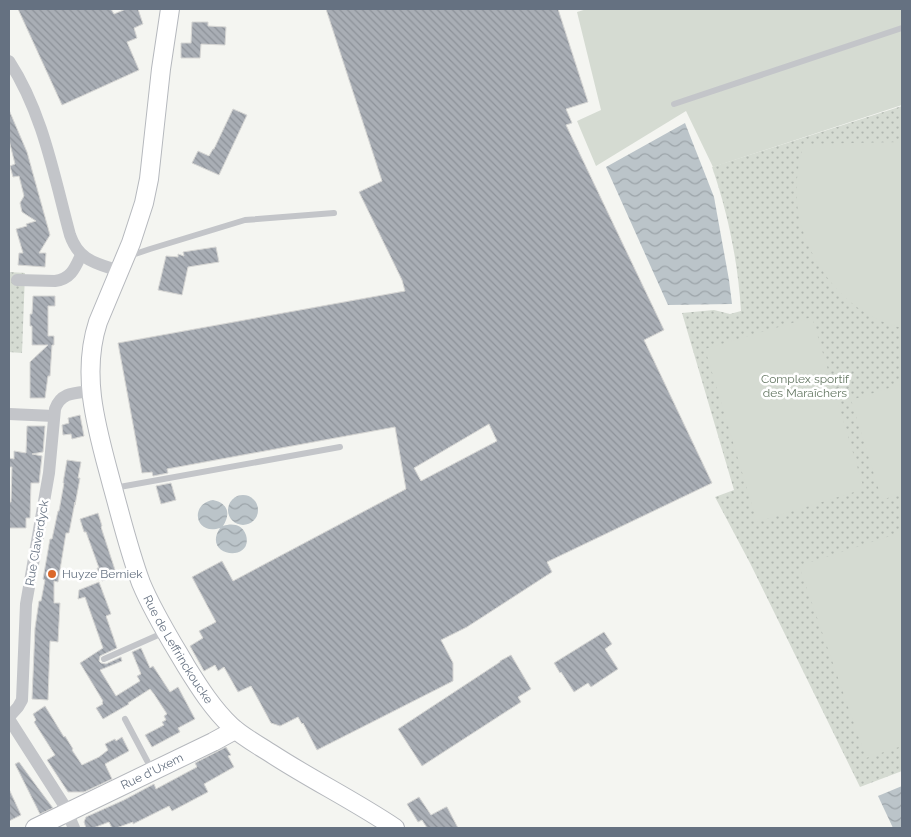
<svg xmlns="http://www.w3.org/2000/svg" width="911" height="837" viewBox="0 0 911 837" font-family="Raleway,sans-serif">
  <defs>
    <pattern id="park-dots" width="8" height="8" patternUnits="userSpaceOnUse" patternTransform="scale(1.25)"><rect width="8" height="8" fill="#d5dbd2"/><path d="M2 2h.1M6 6h.1" fill="none" stroke="#b0b6b0" stroke-width="1.8" stroke-linecap="round"/></pattern>
    <pattern id="water-waves" width="16" height="10" patternUnits="userSpaceOnUse" patternTransform="scale(1.25)"><rect width="16" height="10" fill="#bbc4c9"/><path d="M0 5q4-4 8 0t8 0" fill="none" stroke="#9ca4a9"/></pattern>
    <pattern id="building-back-hatch" width="6" height="6" patternUnits="userSpaceOnUse" patternTransform="scale(1.25)"><rect width="6" height="6" fill="#a9aeb5"/><path d="M-1 5l2 2M0 0l6 6M5-1l2 2" fill="none" stroke="#8d9299"/></pattern>
  </defs>
  <rect width="100%" height="100%" fill="#f4f5f1"/>
  <g fill="url(#park-dots)">
    <path d="M902,106V771L860,787L750,563L715,497L734,490L682,313L714,310L730,314L741,311C738,262 728,213 712,167Z"/>
    <path d="M9,272L25,273L22,353L9,352Z"/>
  </g>
  <g fill="#d5dbd2">
    <path d="M587,9H902V105L713,167L686,111L596,166L577,121L601,110L577,12Z"/>
    <path d="M902,142V328C855,317 820,279 804,234C802,228 800,222 799,216C794,192 797,166 804,144Z"/>
    <path d="M812,317L864,489L757,522L705,349Z"/>
    <path d="M902,384V493L882,500L851,400Z"/>
    <path d="M902,532V746L866,758L799,566Z"/>
  </g>
  <g fill="url(#water-waves)">
    <path d="M685,123L714,197L729,280L732,304L668,305L606,167Z"/>
    <circle cx="243" cy="510" r="15"/>
    <path d="M213,500C228,503 231,514 223,526C232,523 242,524 246,535C254,563 201,557 220,528C195,536 189,504 213,500Z"/>
    <path d="M902,786V828H893L878,796Z"/>
  </g>
  <g fill="url(#building-back-hatch)" stroke="#d6d6d4" fill-rule="evenodd">
    <path d="M18,9H111L114,14L126,9H138L143,24L134,28L137,38L127,42L139,70L62,105Z"/>
    <path d="M326,9H558L588,102L566,109L572,123L566,125L664,330L644,340L712,483L547,562L552,572L467,627L441,640L453,663V681L317,750L303,723L302,724L298,717L280,726L271,723L251,686L238,692L224,667L218,671L215,665L204,671L190,646L203,638L199,631L216,622L192,577L222,561L233,581L406,489L395,427L167,469L168,473L153,476L152,472L142,473L118,343L405,291L402,280L359,192L382,181ZM489,424L497,441L421,481L414,468Z"/>
    <path d="M192,22H208V26L226,27L225,45L201,44L200,58H181V43H191Z"/>
    <path d="M233,109L247,115L219,175L192,163L198,151L209,156L213,149H214Z"/>
    <path d="M9,110L27,152L50,235L39,253H46L45,267L18,265L19,253H23L16,229L27,226L26,224L36,221L22,212L20,203L24,196L19,176L13,177L10,166L15,164L9,140Z"/>
    <path d="M216,247L219,262L188,267L182,295L158,290L166,256L178,257V254L184,256L183,252Z"/>
    <path d="M33,296H55V306H48V336H54V345H52L50,376H48L45,398H30V362L48,345H32V326H30V314H32Z"/>
    <path d="M80,415L84,436L72,439L71,434L63,435L62,425L69,423L68,418Z"/>
    <path d="M27,426H45L43,452L32,454L42,456L39,483H31L30,518H26V528H9V502H11L12,467H9V458L14,459V451L26,453Z"/>
    <path d="M67,460L81,462L78,478H80L75,505V502L69,533H66L58,582L54,581V603H60L58,642L50,641L48,700L32,699L35,628L39,601H41L45,580L43,579L50,539H52L58,511H59L64,483H63Z"/>
    <path d="M171,483L176,500L161,504L156,486Z"/>
    <path d="M98,513L102,526L101,527L117,576L102,581L97,568H99L86,532H84L80,519Z"/>
    <path d="M99,582L111,614L106,616L117,648L102,655L100,656L99,661L101,663L106,664L121,657L122,661L100,670L116,696L140,681L137,676L141,674L132,652L141,648L150,668L153,666L170,692L178,687L195,719L178,728L180,732L152,747L145,735L164,725L162,722L166,720L164,716L167,714L154,694L150,689L128,703L129,704L103,719L96,708L103,704L102,702L103,701L80,663L103,648L85,597L78,599L79,590Z"/>
    <path d="M604,632L612,644L605,649L618,669L591,687L588,683L574,692L561,672L560,673L554,663Z"/>
    <path d="M511,655L531,689L518,697L521,702L422,766L398,729L500,662V661Z"/>
    <path d="M45,706L64,737L65,736L73,749L72,750L82,765L99,757L108,750L105,744L115,739L116,741L122,737L129,751L105,764L112,779L84,792H68L47,760L55,755L34,722L36,720L33,714Z"/>
    <path d="M226,747L231,755L228,756L234,767L204,784L208,792L172,811L169,806L133,824V822L116,828H112L109,822L93,828H86L84,822L86,817L124,800L154,784L156,789L197,767L195,763Z"/>
    <path d="M19,762L38,788L53,808L40,814L15,764Z"/>
    <path d="M9,789L21,815L9,821Z"/>
    <path d="M419,797L431,815L446,807H447L458,828H427L422,820L418,822L407,804Z"/>
  </g>
  <g fill="none" stroke-linecap="round" stroke-linejoin="round">
    <g stroke="#b5b8bd" stroke-width="20">
      <g id="secondary">
        <path id="s1" d="M170,9L161,69L149,179L144,203L131,243L98,322C80,377 98,432 112,485C121,517 129,551 141,583C153,612 170,639 186,666C199,687 213,709 231,726C243,737 258,745 272,754C312,780 355,801 395,828"/>
        <path id="s2" d="M35,828L213,742L235,730"/>
      </g>
    </g>
    <g stroke="#c3c5c9" stroke-width="6">
      <path d="M674,104L902,28"/>
      <path d="M129,256L150,249L245,220L334,213"/>
      <path d="M114,488L340,447"/>
      <path d="M104,659L165,632"/>
      <path d="M125,719L152,770"/>
    </g>
    <g stroke="#c3c5c9" stroke-width="12">
      <path d="M9,61C43,113 54,176 70,235C79,261 96,263 119,271"/>
      <path d="M17,280L55,281C71,279 75,268 81,255"/>
      <path d="M9,414L54,416"/>
      <path d="M9,717L18,707L22,700L26,604L49,473L55,409C61,392 75,393 91,391"/>
      <path d="M9,719L64,805L74,828"/>
    </g>
    <use href="#secondary" stroke="#fff" stroke-width="18"/>
  </g>
  <circle fill="#db692b" stroke="#fff" stroke-width="2" cx="52" cy="574" r="5"/>
  <g text-anchor="middle" dominant-baseline="central" stroke-width="5" stroke-linejoin="round" paint-order="stroke">
    <g font-size="12" fill="#657863" stroke="#fff">
      <text x="805" y="379">Complex sportif<tspan x="805" dy="14">des Maraîchers</tspan></text>
    </g>
    <g font-size="12" fill="#657181" stroke="#fff">
      <text transform="translate(37 543) rotate(-80)">Rue Claverdyck</text>
      <text stroke="none"><textPath href="#s1" startOffset="668">Rue de Leffrinckoucke</textPath></text>
      <text stroke="none"><textPath href="#s2" startOffset="130">Rue d'Uxem</textPath></text>
    </g>
    <g font-size="12" fill="#657181" stroke="#fff" text-anchor="start">
      <text x="62" y="574">Huyze Berniek</text>
    </g>
  </g>
  <rect width="911" height="837" fill="none" stroke="#657181" stroke-width="20"/>
</svg>
